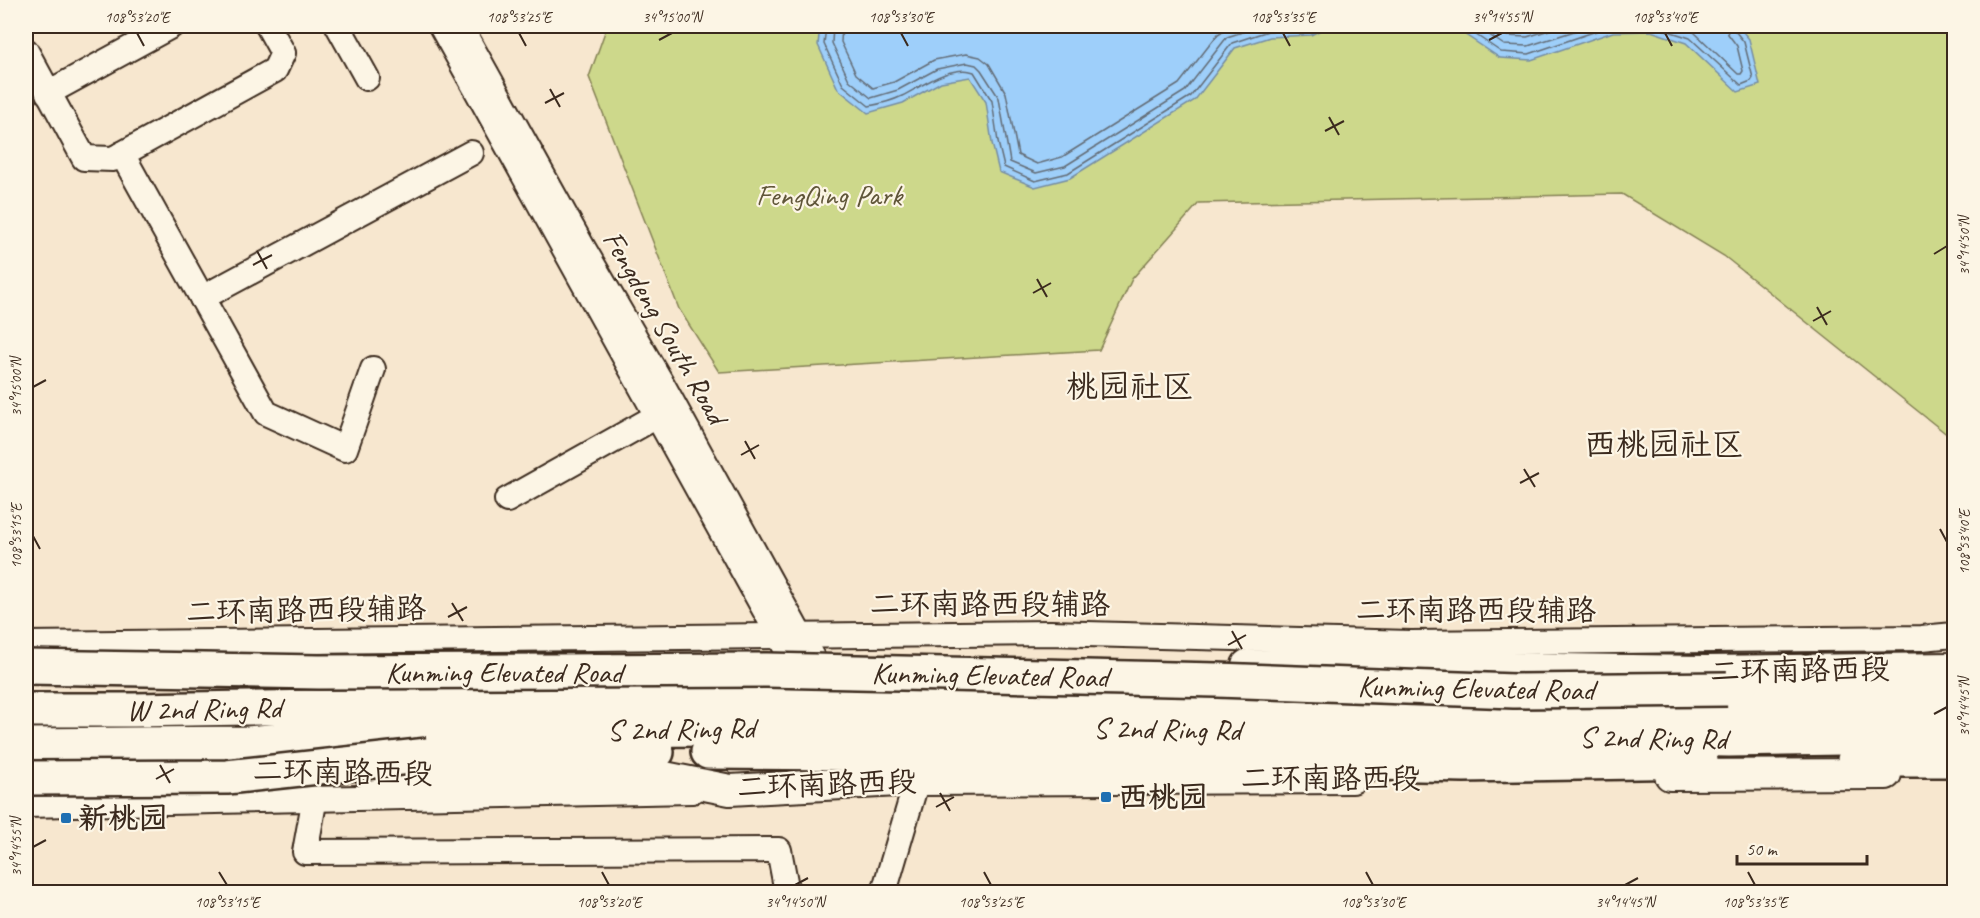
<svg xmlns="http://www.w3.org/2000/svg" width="1980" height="918" viewBox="0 0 1980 918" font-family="Caveat,'LXGW WenKai TC',sans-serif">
  <rect width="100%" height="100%" fill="#f7e7cf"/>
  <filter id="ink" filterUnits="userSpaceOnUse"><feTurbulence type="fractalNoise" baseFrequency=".0167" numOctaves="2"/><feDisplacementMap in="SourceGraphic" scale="12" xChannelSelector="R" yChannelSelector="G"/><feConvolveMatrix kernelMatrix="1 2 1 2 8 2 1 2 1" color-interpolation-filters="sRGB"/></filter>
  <g filter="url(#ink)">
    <path fill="#cdd88b" stroke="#848154" stroke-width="1.5" d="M607,26H1954V440L1724,256L1622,194L1199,203L1132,279L1099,350L719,372L679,309L589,77Z"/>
    <g fill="#9ecffa" stroke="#768da2" stroke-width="1.5">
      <path d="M820,26H1329L1311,35L1270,37L1235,48L1195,100L1070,178L1035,187L999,172L992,143L986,102L970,77L941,82L903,103L868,113L838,89L818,45Z"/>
      <path d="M1452,26H1738L1749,39L1760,85L1738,92L1686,43L1651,31L1613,32L1531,60L1500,58Z"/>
    </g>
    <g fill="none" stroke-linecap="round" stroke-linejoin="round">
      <g stroke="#636c76" stroke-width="1.5">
        <path d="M826,26L824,44L843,85L869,106C880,104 892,101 902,96C921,87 951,64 974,72L992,101L998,142L1004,167L1035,181L1068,173L1191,96L1232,43L1268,31L1309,29L1316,26"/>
        <path d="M833,26L832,43L849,80L871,98L898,90L937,69L967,63L976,65L981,70L999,98L1010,162L1036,173L1065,166L1185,91L1227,37L1261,26"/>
        <path d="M842,26L841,42L856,74L873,88L894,82L934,60L966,54L980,57L989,64L1006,93L1018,155L1037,164L1062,157L1179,84L1218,34L1231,26"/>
        <path d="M1463,26L1501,52L1529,54L1611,26H1639"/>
        <path d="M1476,26L1504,45L1528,46L1590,26"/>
        <path d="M1492,26L1507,36L1527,37L1562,26"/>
        <path d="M1653,26L1690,38L1741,85L1751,81L1753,78L1744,42L1735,31L1734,26"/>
        <path d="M1677,26L1694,32L1738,74H1741L1743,71L1737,46L1728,34L1726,26"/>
      </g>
      <g stroke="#3b2a1e" stroke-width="28">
        <g id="minor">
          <path d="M338,26L367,78"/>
          <path d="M441,26L793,661"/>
          <path d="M460,26L582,246L661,382L814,661"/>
          <path d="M26,51L84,158L113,159L275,70L283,53L268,26"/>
          <path d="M48,93L171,26"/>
          <path d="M122,154L266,413L345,449L373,369"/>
          <path d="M202,298L471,153"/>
          <path d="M507,500L657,416"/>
          <path d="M26,644L1050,633L1411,643L1922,638L1954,635"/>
          <path d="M315,797L305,852L779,850L787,892"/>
          <path d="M26,805L692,791"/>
          <path d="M884,892L917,780"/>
        </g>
      </g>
      <g stroke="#3b2a1e" stroke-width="34">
        <g id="major">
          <path d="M1247,665L1706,671L1954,668"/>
          <path d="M370,774L639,772L730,790L917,780L1352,778"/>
          <path d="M1670,775L1886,774"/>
        </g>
      </g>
      <g stroke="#3b2a1e" stroke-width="38">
        <g id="highway">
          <path d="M1727,689L1954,687"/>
          <path d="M26,710H134L918,697L1728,715L1954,713"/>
          <path d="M26,745L248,743L380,731L718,729L916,723L1729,740L1954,736"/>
          <path d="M708,752L977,754L1464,765L1701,761"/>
          <path d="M399,755L657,752"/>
          <path d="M1854,760H1954"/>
        </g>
      </g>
      <use href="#minor" stroke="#fcf5e5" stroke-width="24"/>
      <use href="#major" stroke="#fcf5e5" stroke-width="30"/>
      <use href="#highway" stroke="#fcf5e5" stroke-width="33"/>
      <g stroke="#3b2a1e" stroke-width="38" stroke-linecap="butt">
        <g id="highway-bridge">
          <path d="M26,667L319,672L767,670L1217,680L1514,691L1727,689"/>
          <path d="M26,778L227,777L428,755"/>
        </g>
      </g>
      <use href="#highway-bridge" stroke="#fcf5e5" stroke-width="33"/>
    </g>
  </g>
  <path fill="none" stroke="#3b2a1e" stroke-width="2" d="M137,33L144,46M519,33L526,46M901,33L908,46M1283,33L1290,46M1665,33L1672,46M659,40L672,33M1489,40L1502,33M550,89L560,107M545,103L564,93M1329,117L1339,135M1325,131L1344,121M257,251L267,269M1934,254L1947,246M253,265L272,255M1037,279L1047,297M1033,293L1051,283M1817,307L1827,325M1813,321L1831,311M33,387L46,380M745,441L755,459M741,455L759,445M1524,469L1535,487M1520,483L1539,473M1940,529L1947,542M33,536L40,549M452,603L463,621M448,617L467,607M1232,631L1242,649M1228,645L1246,635M1934,714L1947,707M160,765L170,783M156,779L174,769M940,793L950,811M936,807L954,797M33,847L46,840M219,872L227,885M602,872L609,885M984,872L991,885M1366,872L1373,885M1748,872L1755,885M795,885L808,878M1625,885L1638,878"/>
  <g fill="#1f6fb2" stroke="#fcf5e5" stroke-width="2">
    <rect x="1100" y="791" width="12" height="12" rx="3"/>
    <rect x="60" y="812" width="12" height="12" rx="3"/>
  </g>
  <g text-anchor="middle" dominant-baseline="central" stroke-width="4.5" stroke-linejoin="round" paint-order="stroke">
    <g font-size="30" fill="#605639" stroke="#fcf5e5">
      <text x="829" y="195">FengQing Park</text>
    </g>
    <g font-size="30" fill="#3b2a1e" stroke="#fcf5e5">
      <text transform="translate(665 327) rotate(60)">Fengdeng South Road</text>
      <text x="990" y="604">二环南路西段辅路</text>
      <text transform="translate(306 610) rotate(-1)">二环南路西段辅路</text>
      <text x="1476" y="610">二环南路西段辅路</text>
      <text transform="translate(1800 670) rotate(-1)">二环南路西段</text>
      <text x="504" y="672">Kunming Elevated Road</text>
      <text transform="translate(990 675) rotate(1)">Kunming Elevated Road</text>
      <text transform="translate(1476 688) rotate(1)">Kunming Elevated Road</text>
      <text transform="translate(204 709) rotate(-1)">W 2nd Ring Rd</text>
      <text transform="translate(681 729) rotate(-1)">S 2nd Ring Rd</text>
      <text transform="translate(1167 729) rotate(1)">S 2nd Ring Rd</text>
      <text transform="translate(1653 738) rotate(1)">S 2nd Ring Rd</text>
      <text transform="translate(343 772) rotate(1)">二环南路西段</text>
      <text x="1331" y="778">二环南路西段</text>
      <text transform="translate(827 784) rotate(-2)">二环南路西段</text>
    </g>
    <g font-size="30" font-weight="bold" fill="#3b2a1e" stroke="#fcf5e5" text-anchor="start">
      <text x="1118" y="797">西桃园</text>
      <text x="78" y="818">新桃园</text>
    </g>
    <g font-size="32" fill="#3b2a1e" stroke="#fcf5e5">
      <text x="1130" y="386">桃园社区</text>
      <text x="1664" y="444">西桃园社区</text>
    </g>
  </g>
  <rect width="1980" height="918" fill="none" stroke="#fcf5e5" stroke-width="66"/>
  <path d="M1737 855v9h130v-9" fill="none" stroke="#3b2a1e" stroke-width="3"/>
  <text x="1746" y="855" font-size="18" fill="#3b2a1e" stroke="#fcf5e5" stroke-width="4.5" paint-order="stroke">50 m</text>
  <rect x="33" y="33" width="1914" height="852" fill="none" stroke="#3b2a1e" stroke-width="2"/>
  <g font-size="15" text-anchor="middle" fill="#3b2a1e">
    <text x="137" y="22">108°53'20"E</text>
    <text x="519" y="22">108°53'25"E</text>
    <text x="672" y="22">34°15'00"N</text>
    <text x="901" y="22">108°53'30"E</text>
    <text x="1283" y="22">108°53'35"E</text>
    <text x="1502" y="22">34°14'55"N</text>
    <text x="1665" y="22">108°53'40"E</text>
    <text transform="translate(1964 246) rotate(-90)" y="5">34°14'50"N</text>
    <text transform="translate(16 387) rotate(-90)" y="5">34°15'00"N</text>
    <text transform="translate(16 536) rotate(-90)" y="5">108°53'15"E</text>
    <text transform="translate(1964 542) rotate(-90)" y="5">108°53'40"E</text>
    <text transform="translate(1964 707) rotate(-90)" y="5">34°14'45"N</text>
    <text transform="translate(16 847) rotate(-90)" y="5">34°14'55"N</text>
    <text x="227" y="907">108°53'15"E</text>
    <text x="609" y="907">108°53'20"E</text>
    <text x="795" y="907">34°14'50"N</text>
    <text x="991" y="907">108°53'25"E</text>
    <text x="1373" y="907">108°53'30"E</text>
    <text x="1625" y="907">34°14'45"N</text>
    <text x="1755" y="907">108°53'35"E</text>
  </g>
</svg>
